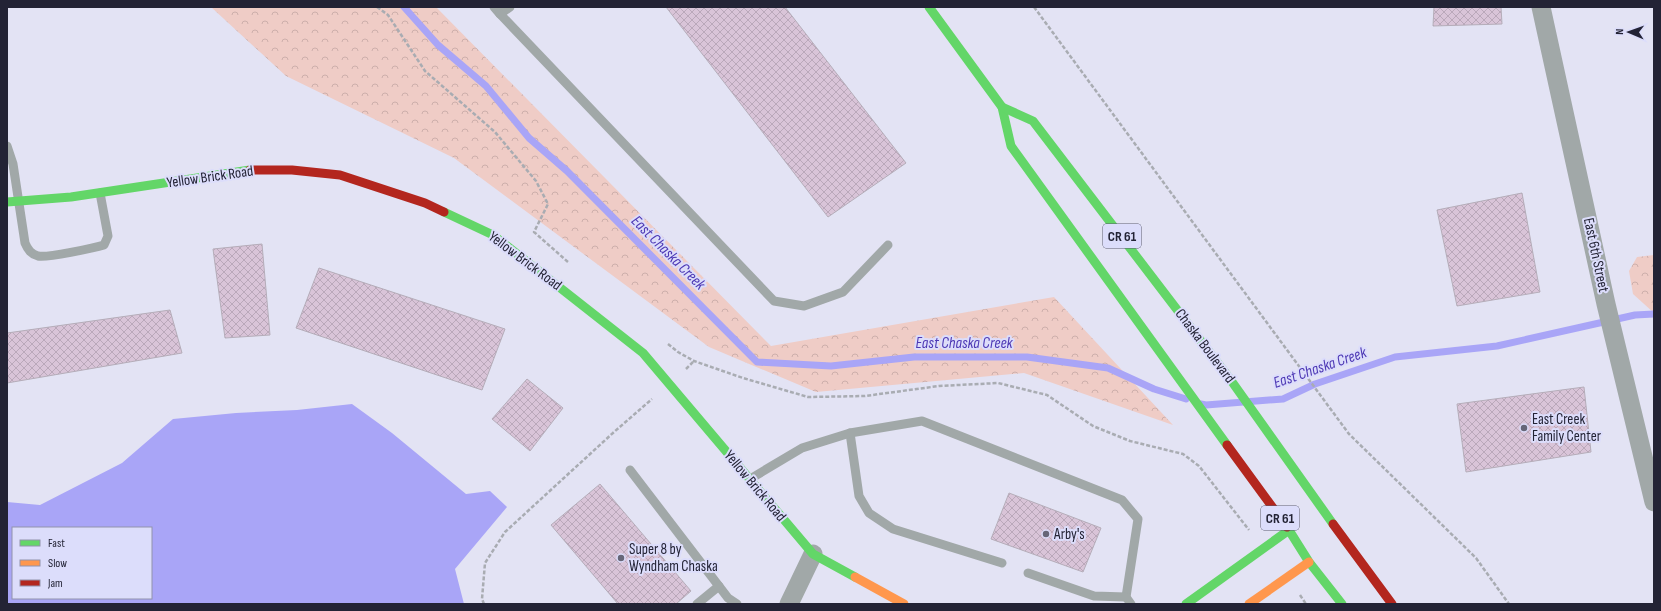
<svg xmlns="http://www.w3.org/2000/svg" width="1661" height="611" viewBox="0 0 1661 611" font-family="'Sofia Sans Condensed',sans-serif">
  <defs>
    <pattern id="forest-crowns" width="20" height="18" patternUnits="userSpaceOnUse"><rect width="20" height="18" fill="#efccc6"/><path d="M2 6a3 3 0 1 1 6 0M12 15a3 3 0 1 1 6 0" fill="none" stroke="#cdafab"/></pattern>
    <pattern id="building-cross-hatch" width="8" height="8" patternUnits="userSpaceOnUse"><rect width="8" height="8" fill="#d9c4d8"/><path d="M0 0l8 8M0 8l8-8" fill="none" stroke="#baa8ba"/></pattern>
  </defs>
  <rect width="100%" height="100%" fill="#e3e3f4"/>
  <g fill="url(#forest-crowns)">
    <path d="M211,7H436L771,346L1054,297L1173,425L1024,373L816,392L709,347L454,158L286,76Z"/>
    <path d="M1654,255V313L1633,294L1629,271L1637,257Z"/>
  </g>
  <path fill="#a9a5f7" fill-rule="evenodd" d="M352,404L392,433L466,494L490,491L507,507L455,569L464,604H7V502L40,505L122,463L173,419L236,413L297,410ZM13,528H151V598H13Z"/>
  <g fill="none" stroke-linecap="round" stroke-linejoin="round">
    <g stroke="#a9a5f7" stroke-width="7">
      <path d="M404,7L438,45L486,86L529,138L567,171L757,362L831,366L914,357H1027L1108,368L1154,389L1186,399"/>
      <path d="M1201,404L1206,405L1283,399L1315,384L1395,357L1497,346L1635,315L1654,314"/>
    </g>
  </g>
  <g fill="url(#building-cross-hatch)" stroke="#b5adb9">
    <path d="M666,7H785L906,163L828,217Z"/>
    <path d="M1434,7H1501L1502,24L1433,26Z"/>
    <path d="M1522,193L1540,292L1457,306L1437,210Z"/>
    <path d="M262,244L270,335L225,338L213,249Z"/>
    <path d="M319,268L505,329L482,390L296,328Z"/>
    <path d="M170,310L182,353L7,383V333Z"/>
    <path d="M527,379L563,408L530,451L492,419Z"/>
    <path d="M1584,387L1591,452L1466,472L1457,404Z"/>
    <path d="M600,484L691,591L676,604H618L551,525Z"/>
    <path d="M1009,493L1101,528L1083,572L991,539Z"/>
  </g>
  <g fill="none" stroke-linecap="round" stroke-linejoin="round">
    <g stroke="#a9acb2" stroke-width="2.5" stroke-dasharray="4 2" stroke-linecap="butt">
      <path d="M377,7L388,15L425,71L495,132L536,181L548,204L534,232L568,262"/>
      <path d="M1034,7L1349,434L1476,558L1509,604"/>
      <path d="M668,344L678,352L694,361L743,378L808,397L865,396L939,386L998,383L1047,395L1093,426L1130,441L1183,454L1199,466L1249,530"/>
      <path d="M686,369L694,361"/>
      <path d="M1300,595L1306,604"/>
      <path d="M484,604L482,599L485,563L505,532L614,432L652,399"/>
    </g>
    <g stroke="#a1a8a8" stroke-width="9">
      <path d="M494,7L500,14L510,7"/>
      <path d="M500,14L774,301L804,306L843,292L888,245"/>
      <path d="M7,146L13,164L25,243C28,250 31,254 38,256C47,258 94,248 104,245L108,236L100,193"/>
      <path d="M850,433L859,496L869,513L893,529L1002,563"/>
      <path d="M630,470L728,598L737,604"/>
      <path d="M750,479L802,448L850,433L922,421L1122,500L1138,519L1126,597L1131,604"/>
      <path d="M1028,573L1094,596L1126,597"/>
      <path d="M697,604L719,586"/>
    </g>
    <g stroke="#a1a8a8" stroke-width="19">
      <path d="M1541,7L1606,304L1654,502"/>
      <path d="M789,604L813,554"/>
    </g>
    <g stroke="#63d668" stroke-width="9">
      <path d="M929,7L1002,107L1011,146L1227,445"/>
      <path d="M1002,107L1033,121L1230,379L1333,524"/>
      <path d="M7,202L71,197L250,170"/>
      <path d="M444,212L493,235L643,353L813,554L855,577"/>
      <path d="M1287,527L1309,562L1342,604"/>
      <path d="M1186,604L1289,530"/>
    </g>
    <g stroke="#ff974d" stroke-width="9">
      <path d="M855,577L904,604"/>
      <path d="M1249,604L1309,562"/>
    </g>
    <g stroke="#b3261e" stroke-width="9">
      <path d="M250,170H292L340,175L425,203L444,212"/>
      <path d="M1227,445L1287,527"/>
      <path d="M1333,524L1392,604"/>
    </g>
  </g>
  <g fill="#666678" stroke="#dcddfb" stroke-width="1.5">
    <circle cx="1524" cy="428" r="4"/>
    <circle cx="1046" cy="534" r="4"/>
    <circle cx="621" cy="558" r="4"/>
  </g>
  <g text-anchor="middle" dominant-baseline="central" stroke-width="4" stroke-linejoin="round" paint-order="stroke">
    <g fill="#dcddfb" stroke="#5a5b70" stroke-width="1">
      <rect x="1103" y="224" width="38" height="24" rx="3"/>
      <rect x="1261" y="506" width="38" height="24" rx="3"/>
    </g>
    <g font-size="14" font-weight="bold" fill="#232335">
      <text x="1122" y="236">CR 61</text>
      <text x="1280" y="518">CR 61</text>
    </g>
    <g font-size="15" fill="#232335" stroke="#dcddfb">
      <text transform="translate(210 177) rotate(-8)">Yellow Brick Road</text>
      <text transform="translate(1596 255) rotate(78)">East 6th Street</text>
      <text transform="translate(525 261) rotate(37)">Yellow Brick Road</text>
      <text transform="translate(1205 346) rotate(53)">Chaska Boulevard</text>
      <text transform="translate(755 486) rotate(50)">Yellow Brick Road</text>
    </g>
    <g font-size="15" fill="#232335" stroke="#dcddfb" text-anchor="start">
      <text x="1532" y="419">East Creek<tspan x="1532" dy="17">Family Center</tspan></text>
      <text x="1054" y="534">Arby's</text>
      <text x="629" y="549">Super 8 by<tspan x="629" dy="17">Wyndham Chaska</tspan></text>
    </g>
    <g font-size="16" font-style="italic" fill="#4d38b4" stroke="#dcddfb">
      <text transform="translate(668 253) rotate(45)">East Chaska Creek</text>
      <text x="964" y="343">East Chaska Creek</text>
      <text transform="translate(1320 368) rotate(-19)">East Chaska Creek</text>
    </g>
  </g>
  <rect width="1661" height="611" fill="none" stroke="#232335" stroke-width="16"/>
  <rect x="12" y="527" width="140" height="72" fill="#dcddfb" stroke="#9293ac"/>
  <rect x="20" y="540" width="20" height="6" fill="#63d668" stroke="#9293ac"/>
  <text x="48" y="547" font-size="12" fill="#232335">Fast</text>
  <rect x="20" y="560" width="20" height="6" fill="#ff974d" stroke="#9293ac"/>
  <text x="48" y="567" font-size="12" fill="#232335">Slow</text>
  <rect x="20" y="580" width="20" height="6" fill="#b3261e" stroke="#9293ac"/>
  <text x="48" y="587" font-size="12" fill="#232335">Jam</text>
  <g transform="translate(1629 32) rotate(272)" stroke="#dcddfb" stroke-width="3" paint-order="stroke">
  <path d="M0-3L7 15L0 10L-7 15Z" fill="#232335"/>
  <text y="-6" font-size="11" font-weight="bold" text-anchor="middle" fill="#232335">N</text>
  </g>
</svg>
